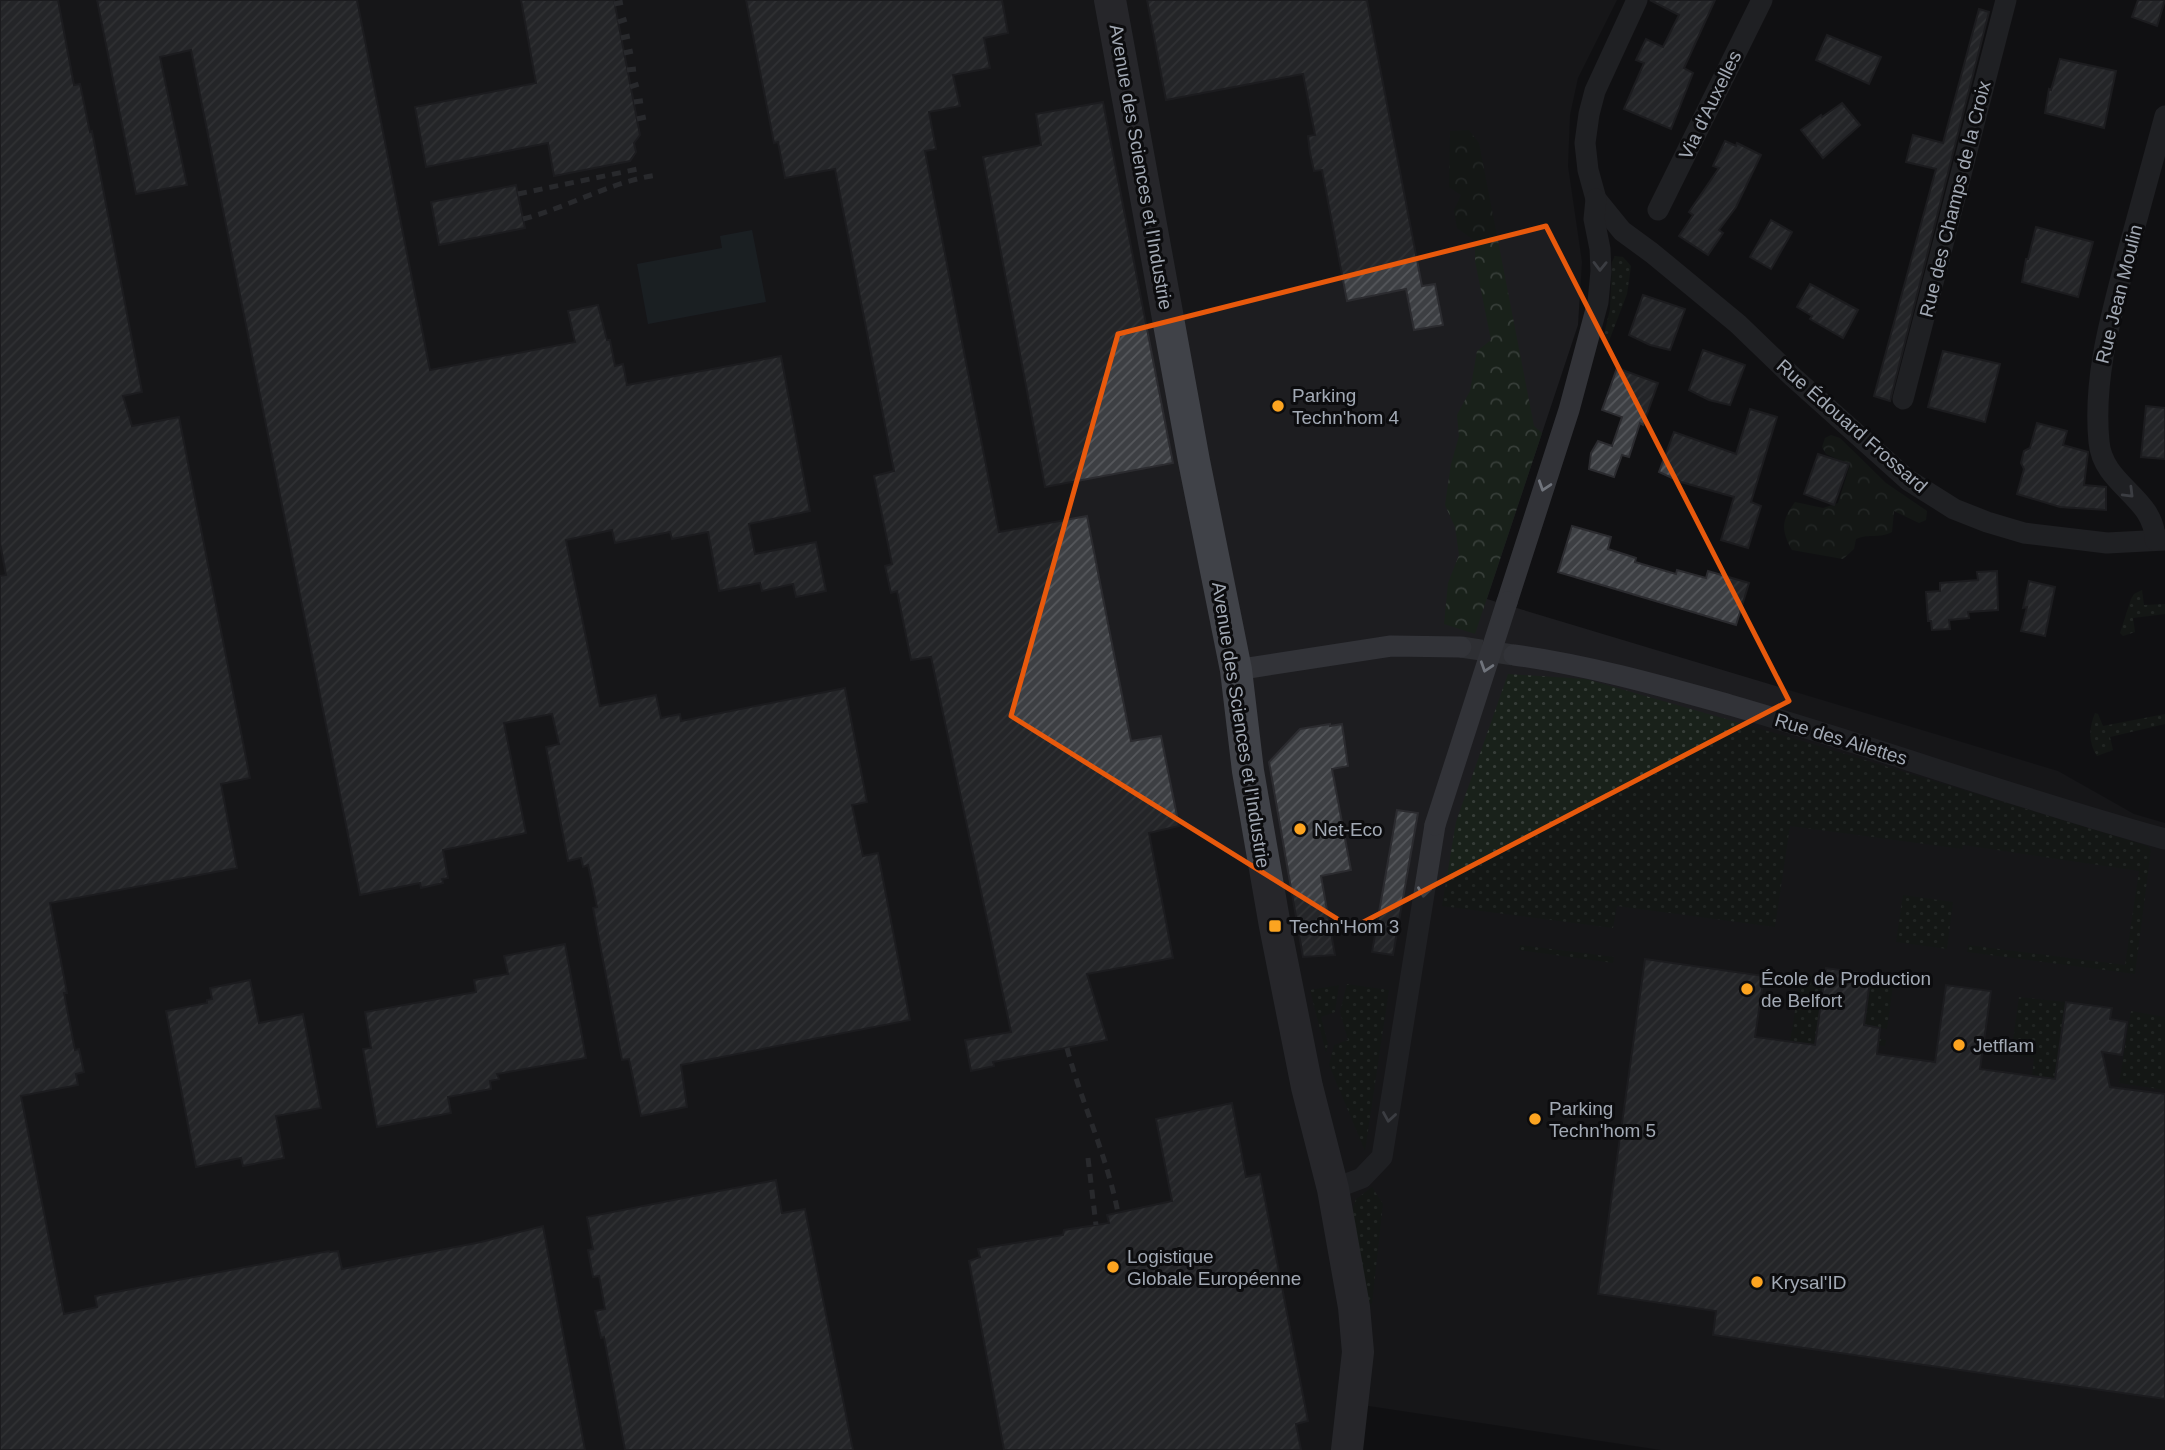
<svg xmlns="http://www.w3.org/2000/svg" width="2165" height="1450" viewBox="0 0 2165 1450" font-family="Arial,sans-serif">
  <defs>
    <pattern id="grass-dots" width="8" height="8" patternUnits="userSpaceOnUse" patternTransform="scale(1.75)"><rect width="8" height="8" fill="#19211a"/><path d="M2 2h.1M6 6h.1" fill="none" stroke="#373e39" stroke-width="1.8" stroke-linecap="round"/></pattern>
    <pattern id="forest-crowns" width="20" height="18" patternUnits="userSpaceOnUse" patternTransform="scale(1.75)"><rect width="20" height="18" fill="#19211a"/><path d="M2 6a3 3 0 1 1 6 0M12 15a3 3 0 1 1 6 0" fill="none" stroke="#373e39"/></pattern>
    <pattern id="building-hatch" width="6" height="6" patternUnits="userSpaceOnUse" patternTransform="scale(1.75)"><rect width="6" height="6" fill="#3d3f43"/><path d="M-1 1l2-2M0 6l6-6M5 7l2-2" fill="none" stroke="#56585c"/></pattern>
  </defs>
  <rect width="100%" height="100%" fill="#111113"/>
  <path fill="#1d1d20" d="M0,0H1617L1578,78L1570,115L1568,166L1582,262L1578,325L1487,599L2058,771L2134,814L2165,823V1450H1661L1362,1405L1334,1450H0Z"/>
  <g fill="url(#grass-dots)">
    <path d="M1615,256L1623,257L1631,266L1627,294L1609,341L1603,339L1610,309L1612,262Z"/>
    <path d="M2142,590L2144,605L2165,604V614L2133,618L2135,632L2123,636L2120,633L2131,599L2134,594Z"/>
    <path d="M1508,674L1586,679L1796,739L2148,846L2151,850L2135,974L1967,952L1968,945L2125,965L2139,871L1963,845L1962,849L1790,826L1775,927L1617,906L1613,928L1442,906L1456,822Z"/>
    <path d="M2095,713L2098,714L2103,726L2165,714V724L2110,737L2113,750L2097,756C2088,742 2089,728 2095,713Z"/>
    <path d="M1903,895L1953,902L1947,949L1896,942Z"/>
    <path d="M1520,945L1614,957L1613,963L1519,950Z"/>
    <path d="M1801,973L1825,976L1815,1045L1790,1042Z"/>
    <path d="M1871,974L1894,979L1887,1029L1874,1027L1873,1038L1886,1040L1885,1046L1862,1044Z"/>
    <path d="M1347,984L1389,990L1365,1151L1329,1065L1334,1045L1348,1040L1340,1012Z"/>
    <path d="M1339,985L1335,1012L1321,1017L1328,1044L1326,1053L1310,990Z"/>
    <path d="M2019,997L2066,1002L2055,1079L2032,1076L2034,1058L2011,1054Z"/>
    <path d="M2131,1011L2165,1017V1090L2119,1083Z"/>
    <path d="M1372,1187L1383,1204L1372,1304L1367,1303L1352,1210L1356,1199Z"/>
  </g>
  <g fill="url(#forest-crowns)">
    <path d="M1469,130L1479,143L1534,426L1542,433L1475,634L1444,624L1448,583L1459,555L1455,527L1445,505L1451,464L1459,436L1457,415L1470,391L1477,351L1491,340L1475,261V241L1457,228L1454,210L1461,195L1449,187L1450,131Z"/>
    <path d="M1831,435L1840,438L1886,483L1927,511L1926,520L1919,523L1894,511L1892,532C1878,539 1870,533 1856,539L1854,549L1843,559L1792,550C1781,530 1781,521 1795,502L1823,508L1838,503L1850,465L1826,454L1822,447L1825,438Z"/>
  </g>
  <path fill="#273137" d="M752,230L766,302L648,324L637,264L722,248L720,236Z"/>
  <g fill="url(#building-hatch)" stroke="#2b2b2f" stroke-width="2">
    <path d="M0,0H58L74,85L80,84L90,132L92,131L142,392L123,396L132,426L179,417L250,778L221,784L237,868L50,903L67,993H64L75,1050L79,1049L84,1072L76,1074L78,1085L21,1096L64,1314L97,1307L95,1296L329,1251L330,1252L338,1251L342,1269L481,1242L543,1226L585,1450H0V576L6,575L0,543Z"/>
    <path d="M97,0H357L430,370L575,342L568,311L598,305L607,340H610L615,366L623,364L627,385L781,356L810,511L749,524L755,554L816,542L826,591L796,597L793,584L762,591L760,583L719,591L708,532L672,539L670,532L615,543L612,530L566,540L600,706L656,695L661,718L680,714L681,721L845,688L867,802L852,805L863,856L878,853L910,1020L681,1065L687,1107L641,1116L629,1059L622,1060L593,908L597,907L588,865L583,867L581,858L568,861L546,747L559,744L552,714L504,723L526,833L443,850L448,878L442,879L443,883L421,888L420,883L360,895L191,50L160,57L187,185L136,194Z"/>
    <path d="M521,0H614L640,135L634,143L636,152L630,161L554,176L548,143L426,167L415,107L536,83Z"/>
    <path d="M746,0H1002L1008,33L984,38L990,68L953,75L960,106L929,112L936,149L925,151L999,532L1087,516L1131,741L1161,736L1179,826L1149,833L1173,958L1087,974L1107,1040L993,1062L994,1066L971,1071L965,1040L1011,1032L931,657L911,660L897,591L891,593L885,566L892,564L874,476L894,471L835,169L785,178L778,142L774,143Z"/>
    <path d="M1147,0H1367L1422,286L1435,284L1443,325L1414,330L1406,289L1347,301L1322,170L1314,171L1310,153L1308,136L1315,135L1303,74L1166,100Z"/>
    <path d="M1650,0H1715L1684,68L1693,73L1671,129L1624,109L1644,63L1636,60L1646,39L1663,47L1679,15Z"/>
    <path d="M2138,0H2165L2157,26L2132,17Z"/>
    <path d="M1979,9L1989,12L1890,401L1874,396L1936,169L1906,162L1913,135L1943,143Z"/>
    <path d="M1827,35L1881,57L1869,84L1816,60Z"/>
    <path d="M2060,59L2116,71L2104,128L2045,113L2049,89L2051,90Z"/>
    <path d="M1103,102L1173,463L1045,487L983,157L1041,145L1036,114Z"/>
    <path d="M1842,103L1860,125L1823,158L1801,130L1821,115L1822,117Z"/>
    <path d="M1725,141L1736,146L1737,143L1761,155L1736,207L1719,230L1723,233L1708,255L1679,236L1693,215L1689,212L1719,168L1713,166Z"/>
    <path d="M516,185L525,228L439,245L431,202Z"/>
    <path d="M1771,220L1792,232L1771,269L1750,257Z"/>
    <path d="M2036,227L2093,242L2078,297L2022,282L2026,259H2028Z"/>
    <path d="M1810,284L1858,310L1843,338L1810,319L1812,316L1797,307Z"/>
    <path d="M1643,295L1685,309L1670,350L1650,345L1629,335Z"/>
    <path d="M1703,350L1745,365L1730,405L1709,400L1689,390Z"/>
    <path d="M1943,351L2000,364L1985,422L1928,407Z"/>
    <path d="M1617,368L1658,383L1643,425L1640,423L1629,457L1622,455L1614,477L1589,469L1591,453L1598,441L1612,446L1622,417L1602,410Z"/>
    <path d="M2146,406L2165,408V459L2141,457Z"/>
    <path d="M1750,409L1777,417L1751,502L1761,506L1748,548L1721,540L1734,497L1681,482L1659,472L1674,432L1736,454Z"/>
    <path d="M2037,423L2067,431L2063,445L2088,452L2084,485L2106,487V510L2060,507L2017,494L2024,469L2021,463L2024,451L2030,448Z"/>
    <path d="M1818,454L1849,464L1834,505L1804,494Z"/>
    <path d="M1572,526L1611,537L1608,549L1636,558L1635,562L1676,574L1677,570L1706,578L1708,571L1749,583L1736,625L1558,572Z"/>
    <path d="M1997,571L1998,610L1968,612L1969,618L1949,620L1950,629L1932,630L1931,621H1928L1926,592L1940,591V583L1978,580L1977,572Z"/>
    <path d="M2029,581L2055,587L2045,636L2021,631L2027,607L2023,608Z"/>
    <path d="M1330,724V726L1342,724L1348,766L1332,769L1351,870L1321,876L1335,955L1303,957L1269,762L1300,729Z"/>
    <path d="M1397,810L1418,813L1393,955L1372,952Z"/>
    <path d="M565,944L586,1058L497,1074L499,1079L490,1081L491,1089L448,1097L451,1113L377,1127L363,1049L371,1048L365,1012L476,992L474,980L508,974L504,956Z"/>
    <path d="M1645,959L1764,976L1755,1037L1815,1045L1826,968L1871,974L1864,1025L1880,1028L1877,1054L1935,1062L1946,985L1991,991L1980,1069L2055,1079L2066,1002L2112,1008L2110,1019L2127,1022L2122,1055L2102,1052L2110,1087L2165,1094V1399L1713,1335L1716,1311L1598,1294Z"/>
    <path d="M250,980L259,1023L303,1014L321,1108L276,1116L284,1158L243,1166L241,1158L196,1167L166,1011L207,1003V1000L212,999L210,988Z"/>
    <path d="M1232,1103L1246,1177L1260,1174L1308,1421L1296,1424L1301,1450H1004L969,1261L980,1257L978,1249L1063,1235L1064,1230L1109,1223L1107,1215L1172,1201L1156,1119Z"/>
    <path d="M776,1180L782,1213L805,1209L853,1450H625L604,1337L601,1338L595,1311L605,1309L599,1276L593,1277L588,1250L593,1249L587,1217Z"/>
  </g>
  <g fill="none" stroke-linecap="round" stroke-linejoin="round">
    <path stroke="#2e2f33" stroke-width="21" stroke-dasharray="21 10" stroke-linecap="butt" d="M1461,647L1514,655"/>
    <g stroke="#323338" stroke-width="21">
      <path d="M1637,0L1595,91L1589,114L1585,143L1588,170L1596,199L1622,231L1652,253L1738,324L1793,377L1908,480L1954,509L1987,522L2024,533L2107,543L2165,540"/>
      <path d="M1658,210L1762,0"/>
      <path d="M1903,399L2006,0"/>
      <path d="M2155,540C2155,497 2103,486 2099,442C2093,379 2110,320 2126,259C2139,211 2152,164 2165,116"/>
      <path d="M1507,602L1569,410L1598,302L1601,271L1600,249L1594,219L1596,199"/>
      <path d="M1514,655C1587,665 1658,685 1730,705C1876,747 2019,799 2165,839"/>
      <path d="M1236,670L1391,646L1461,647"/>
      <path d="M1333,1189L1362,1178L1382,1157L1435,825"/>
    </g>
    <path stroke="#404248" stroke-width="32" d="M1110,0L1194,461L1236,670L1248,771L1275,926L1307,1087L1333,1189L1354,1307L1358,1352L1347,1450"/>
    <g stroke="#45474d" stroke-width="5" stroke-dasharray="9 7" stroke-linecap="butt">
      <path d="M614,4L624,2"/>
      <path d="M618,22L627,19"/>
      <path d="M621,38L630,36"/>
      <path d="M624,53L633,51"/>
      <path d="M627,70L636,69"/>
      <path d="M630,87L639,84"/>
      <path d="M634,102L648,100"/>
      <path d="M637,119L646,117"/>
      <path d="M518,194L638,169"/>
      <path d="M523,219C569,207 610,182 657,175"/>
      <path d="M1067,1048C1082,1104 1107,1156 1118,1213"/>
      <path d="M1088,1158L1096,1225"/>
    </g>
    <path stroke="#323338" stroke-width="21" d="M1435,825L1507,602"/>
  </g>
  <defs><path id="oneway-chevron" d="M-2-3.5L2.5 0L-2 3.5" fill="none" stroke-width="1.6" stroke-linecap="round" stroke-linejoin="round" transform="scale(1.75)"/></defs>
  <g stroke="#70747c">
    <use href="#oneway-chevron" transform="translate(1600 266) rotate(91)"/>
    <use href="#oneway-chevron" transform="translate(1544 486) rotate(108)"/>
    <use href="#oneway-chevron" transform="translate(2129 493) rotate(45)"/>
    <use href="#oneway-chevron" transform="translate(1486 667) rotate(108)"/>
    <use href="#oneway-chevron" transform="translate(1424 892) rotate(98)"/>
    <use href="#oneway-chevron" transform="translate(1389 1117) rotate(99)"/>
  </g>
  <path d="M0 0H2165V1450H0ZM1546,226L1789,701L1352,928L1011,716L1118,334Z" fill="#111113" fill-opacity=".55" fill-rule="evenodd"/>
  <path fill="none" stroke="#e8590c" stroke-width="5" stroke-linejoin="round" d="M1546,226L1789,701L1352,928L1011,716L1118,334Z"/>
  <g fill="#fca420" stroke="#0c0c0e" stroke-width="2.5">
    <circle cx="1278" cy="406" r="7"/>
    <circle cx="1300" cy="829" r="7"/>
    <rect x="1268" y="919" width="14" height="14" rx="3.5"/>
    <circle cx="1747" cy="989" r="7"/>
    <circle cx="1959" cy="1045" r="7"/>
    <circle cx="1535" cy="1119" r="7"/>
    <circle cx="1113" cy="1267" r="7"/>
    <circle cx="1757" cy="1282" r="7"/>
  </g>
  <g text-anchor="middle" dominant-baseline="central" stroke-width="6" stroke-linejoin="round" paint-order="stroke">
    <g font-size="19" fill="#a2a9b4" stroke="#0c0c0e">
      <text transform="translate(1710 105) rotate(-64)">Via d'Auxelles</text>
      <text transform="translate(1141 167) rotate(80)">Avenue des Sciences et l'Industrie</text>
      <text transform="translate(1955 199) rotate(-76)">Rue des Champs de la Croix</text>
      <text transform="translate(2119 294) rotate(-76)">Rue Jean Moulin</text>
      <text transform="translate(1852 426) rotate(41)">Rue Édouard Frossard</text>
      <text transform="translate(1241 725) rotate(81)">Avenue des Sciences et l'Industrie</text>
      <text transform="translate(1841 739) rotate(17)">Rue des Ailettes</text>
    </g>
    <g font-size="19" fill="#a2a9b4" stroke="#0c0c0e" text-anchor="start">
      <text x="1292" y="395">Parking<tspan x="1292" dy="22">Techn'hom 4</tspan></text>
      <text x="1314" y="829">Net-Eco</text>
      <text x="1289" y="926">Techn'Hom 3</text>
      <text x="1761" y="978">École de Production<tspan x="1761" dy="22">de Belfort</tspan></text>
      <text x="1973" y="1045">Jetflam</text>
      <text x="1549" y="1108">Parking<tspan x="1549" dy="22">Techn'hom 5</tspan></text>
      <text x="1127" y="1256">Logistique<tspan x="1127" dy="22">Globale Européenne</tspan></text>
      <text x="1771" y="1282">Krysal'ID</text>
    </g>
  </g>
</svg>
